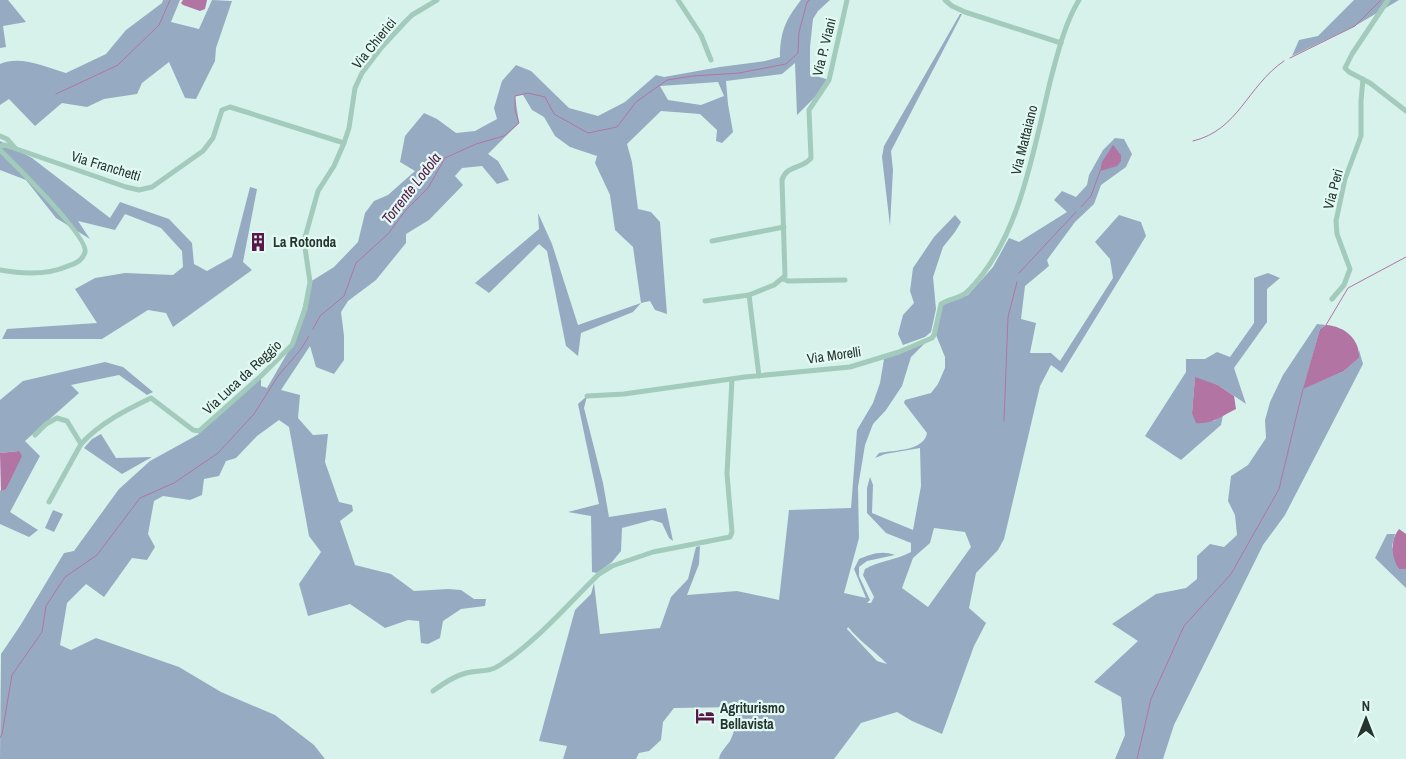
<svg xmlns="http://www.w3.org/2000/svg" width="1406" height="759" viewBox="0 0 1406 759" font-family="'Archivo Narrow',sans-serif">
  <rect width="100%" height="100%" fill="#d7f2eb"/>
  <g fill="#96abc2" fill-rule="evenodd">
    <path d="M0,0H8L26,22L3,26L6,47L0,48Z"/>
    <path d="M163,0H180L171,22L199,29L212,0L232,1L216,48L215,61L196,99L185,98L169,62L142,83L137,94L104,99L87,107L62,103L35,126L9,99L0,105V64C20,55 46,67 66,73L106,54L126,30L162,3Z"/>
    <path d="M801,0H830L818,11L813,19L810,47V74L829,80L823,89L797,115L795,63L782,74L726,81L728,104L733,132L722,143L716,141L717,130L700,114L661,111L627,144L632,162L638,209L651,212L660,222L667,314L655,310L650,301L641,303L633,312L581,333L578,356L566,346L547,251L539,244L489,293L475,283L539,229L538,213L552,244L578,325L641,303L633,247L615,230L610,195L595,163L597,156L570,147L555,136L544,117L532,110L523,95L515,96L519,123L488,154L498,161L509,180L497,184L482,166L462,168L455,176L463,185L429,220L406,234V243L376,280L348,301L341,312L344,336V360L334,374L316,367L310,346L281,390L300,395L298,418L313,435L328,434L325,462L339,502L352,505L353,511L340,521L355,565L391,574L414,591L448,589L461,590L474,599H486L485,606L461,609L443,621L440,638L428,644L421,643L419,621L408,620L385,628L350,604L308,616L299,584L321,552L309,536L289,427L279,420L257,436L236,458L226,461L219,476L204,479L202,495L190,500L163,496L154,501L148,534L155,547L147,560L132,558L104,597L86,584L67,603L60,645L71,650L96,638L179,667L221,692L275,715L314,745L325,759H0L1,654L20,626L64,553L74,551L119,489L150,461L199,434V431L261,376V386L267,388L292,345L310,282L334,267L358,242L365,213L374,201L388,195L415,171L400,162L405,136L424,113L437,119L456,133L475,131L497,119L494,108L502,81L516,65L531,71L569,108L598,116L625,102L656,75L664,77L720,67L765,61L780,57C780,32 786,19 801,0ZM718,82L724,96L701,105L668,100L660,86Z"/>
    <path d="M1354,0H1399L1355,26L1292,56L1299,40L1318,36Z"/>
    <path d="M960,14H962L891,151L893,170L890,226L882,157L884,146Z"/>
    <path d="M1115,138L1124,139L1132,154L1126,167L1101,185L1094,204L1075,222L1047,260L1049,266L1025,286L1021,319L1036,323L1030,353H1051L1060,361L1113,278L1110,259L1095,242L1119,215L1141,222L1146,236L1062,373L1051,365L1040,386L1004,539L998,550L976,573L969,608L986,623L974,646L942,734L912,721L897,712L861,723L834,759H719C720,752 726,747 730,741C735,732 738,717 737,707L674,708L663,722L661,740L649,751L639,753L636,759H563L567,746L539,741L575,610L591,594L594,583L600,634L660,628L671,597L688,579L696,547L700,546L699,564L687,595L737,591L779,600L789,510L851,508L857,430L873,403L880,383L884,359L925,343L911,357L902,386L886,410L873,424L865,445L858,487L859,538L844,593L866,598L854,569L859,559C871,554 882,550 895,555L867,561L859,567V576L870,600L867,603H871L874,597L863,575L865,569C879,561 896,560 911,552V543L886,533L867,513V488L870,477L873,485L872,513L913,530L921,486L920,448L885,454L875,458L879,453C895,450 924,451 927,433L904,403L905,400L931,393L938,384L945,368V357L936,335L942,306L946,303L968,295L993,267L1009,238L1019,242L1067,212L1054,200L1062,191L1076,197L1087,185L1089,175L1103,150ZM934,528L965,532L971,547L928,607L902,588L913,558L930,543ZM848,627C859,641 875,651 887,664L877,661L847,629Z"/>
    <path d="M0,141L32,158L110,218L120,202L169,219L192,243L194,264L207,271L232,257L250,187L257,189L243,262L252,270L173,327L166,313L148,310L102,339H2L7,329L97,323L75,289L95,278L125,273L173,275L183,267L182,251L161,228L125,214L115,230L78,221L90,239L56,218L26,180L0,170Z"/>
    <path d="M955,215L961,222L955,232L943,247L933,277L936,309L931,332L925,337L903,345L898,334L903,315L914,303L910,291L913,268L934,237Z"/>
    <path d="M1268,273L1280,278L1267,289V322L1234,368L1246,404L1218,385L1195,378L1192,413L1214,421L1223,415L1221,425L1181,460L1145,436L1186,372V359H1205L1217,352L1230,357L1254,323V278Z"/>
    <path d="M1317,324L1326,325L1320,329L1304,388L1344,371L1359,358V350L1363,364L1285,515L1263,545L1174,725L1163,759H1115L1125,735L1121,697L1094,682L1138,641L1112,624L1156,594L1186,588L1197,579V556L1210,544L1224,547L1237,535L1235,515L1228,501L1231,476L1248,465L1266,438L1265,420L1270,402L1283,375Z"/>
    <path d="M105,362L123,367L153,392L147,395L119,375L71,385L79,393L25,441L40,456L10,512L38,530L29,537L0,524V490L1,491L18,451L0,453V400L23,381Z"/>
    <path d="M587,396L584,408L603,483L609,517L666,508L673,541L669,538L662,523L652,520L622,528L621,551L612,562L597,573L592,572L591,516L568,512L599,504L578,404Z"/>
    <path d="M101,434L116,458L152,457L122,474L84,448L92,439Z"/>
    <path d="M53,510L63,514L54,532L45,528Z"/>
    <path d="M1387,534H1395L1392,546L1399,569H1406V588L1375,558Z"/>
  </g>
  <g fill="#b174a3">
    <path d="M183,0H207L205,9L200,11L183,5L181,3Z"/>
    <path d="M1113,145L1121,155V161L1117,166L1100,171L1102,162Z"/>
    <path d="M1326,325C1344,326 1360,339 1359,358L1344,371L1303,389L1320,329Z"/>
    <path d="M1195,377L1218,385L1234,396L1236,409C1223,415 1212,425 1196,423L1192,413Z"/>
    <path d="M19,451L22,456L6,489L1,491L0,453Z"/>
    <path d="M1399,529L1406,534V569H1399C1391,557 1390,540 1399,529Z"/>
  </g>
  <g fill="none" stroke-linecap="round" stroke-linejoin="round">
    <g stroke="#b174a3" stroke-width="1">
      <path d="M1290,58L1355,26L1381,0"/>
      <path d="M56,94L118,65L159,25L170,0"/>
      <path d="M1193,141C1239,130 1247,86 1284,61"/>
      <path d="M1081,207L1091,196L1100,171"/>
      <path d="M1019,273L1076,212"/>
      <path d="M1326,325L1348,288L1406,257"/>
      <path d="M313,329L320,316L344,296L356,263L388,234L406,210L428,188L445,158L476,144L504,136L519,123L515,110V96L528,93L545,97L554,114L588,133L617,127L636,102L667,80L693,76L739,73L786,64L798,53L799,32L807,2L810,0"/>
      <path d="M1004,421L1008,317L1017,282"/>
      <path d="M0,738L2,734L12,675L42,632L46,606L65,577L97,555L140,498L174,483L218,453L254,414L278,376L301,349L309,336"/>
      <path d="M1137,759L1151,699L1184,626L1231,574L1279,489L1303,389"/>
    </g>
    <g stroke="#a2cbbc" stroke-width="5">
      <path d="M678,0L701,35L711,60"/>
      <path d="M945,0L952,6L965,12L1061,43"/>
      <path d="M1388,0L1352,54L1345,68L1349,72L1370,83L1406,111"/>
      <path d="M0,136L7,139L15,148"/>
      <path d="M0,146L5,145L126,187L139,190L152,187L203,151L213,138L222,110L230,107L344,143"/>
      <path d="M0,150C13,163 89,237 85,252C83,260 75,264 68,266C48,275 22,274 0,270"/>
      <path d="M712,241L784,227"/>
      <path d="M783,279L788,281L845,280"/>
      <path d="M1332,299L1344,285L1350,269L1337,234L1336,221L1345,179L1361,136V101L1363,79"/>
      <path d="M705,301L749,295"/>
      <path d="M759,376L749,295L774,285L785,276L782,180C786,165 803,169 811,158L809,110L829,80L847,0"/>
      <path d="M587,396L624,394L745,377L850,367L899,352L932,338L934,335L941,304C949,298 961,299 968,291C1020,240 1034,147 1051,78C1058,52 1065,23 1079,0"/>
      <path d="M35,435L46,424L57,418L67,421L81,444"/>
      <path d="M49,502L81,444C100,423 126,410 151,398L193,430L199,431L261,376L292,345L305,309L310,282L304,241L318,191L334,166L344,143L349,128L355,88L362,73L381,48L405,22L412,15L437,0"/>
      <path d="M433,691C444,683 457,674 471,672C482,670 490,672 500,665C535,643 569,603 599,574L612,566L653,552L730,537L732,532L727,474L732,379"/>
    </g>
  </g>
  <defs>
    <g id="building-bare" transform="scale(1.5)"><path d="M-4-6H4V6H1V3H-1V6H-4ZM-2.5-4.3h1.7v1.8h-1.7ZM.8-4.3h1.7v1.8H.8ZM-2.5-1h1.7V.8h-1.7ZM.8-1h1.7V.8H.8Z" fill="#581948" stroke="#e3faf4" stroke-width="2.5" paint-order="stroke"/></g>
    <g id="hotel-bare" transform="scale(1.5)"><path d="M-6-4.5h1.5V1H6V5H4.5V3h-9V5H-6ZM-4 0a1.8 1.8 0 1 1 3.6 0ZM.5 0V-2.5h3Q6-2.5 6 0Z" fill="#581948" stroke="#e3faf4" stroke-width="2.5" paint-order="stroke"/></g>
  </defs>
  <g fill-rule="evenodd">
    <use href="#building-bare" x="258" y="242"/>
    <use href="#hotel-bare" x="705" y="716"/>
  </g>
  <g text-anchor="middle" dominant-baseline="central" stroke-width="4.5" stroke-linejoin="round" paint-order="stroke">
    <g font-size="14" fill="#25352d" stroke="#e3faf4">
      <text transform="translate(374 43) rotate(-51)">Via Chierici</text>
      <text transform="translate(824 47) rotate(-76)">Via P. Viani</text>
      <text transform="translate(1024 140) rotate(-76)">Via Mattaiano</text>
      <text transform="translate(106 166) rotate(17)">Via Franchetti</text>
      <text transform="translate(1333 189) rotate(-75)">Via Peri</text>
      <text transform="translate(834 355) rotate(-8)">Via Morelli</text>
      <text transform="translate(242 377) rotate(-43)">Via Luca da Reggio</text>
    </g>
    <g font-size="14" font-weight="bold" fill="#25352d" stroke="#e3faf4" text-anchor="start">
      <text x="273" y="242">La Rotonda</text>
      <text x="720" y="708">Agriturismo<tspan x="720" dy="16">Bellavista</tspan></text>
    </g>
    <g font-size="15" font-style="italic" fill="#581948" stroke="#e3faf4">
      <text transform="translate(411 188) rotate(-52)">Torrente Lodola</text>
    </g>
  </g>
  <g transform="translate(1366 719)" stroke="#e3faf4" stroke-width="4" paint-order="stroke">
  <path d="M0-4L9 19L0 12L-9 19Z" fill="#25352d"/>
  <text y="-8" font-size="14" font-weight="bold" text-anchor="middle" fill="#25352d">N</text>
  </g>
</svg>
